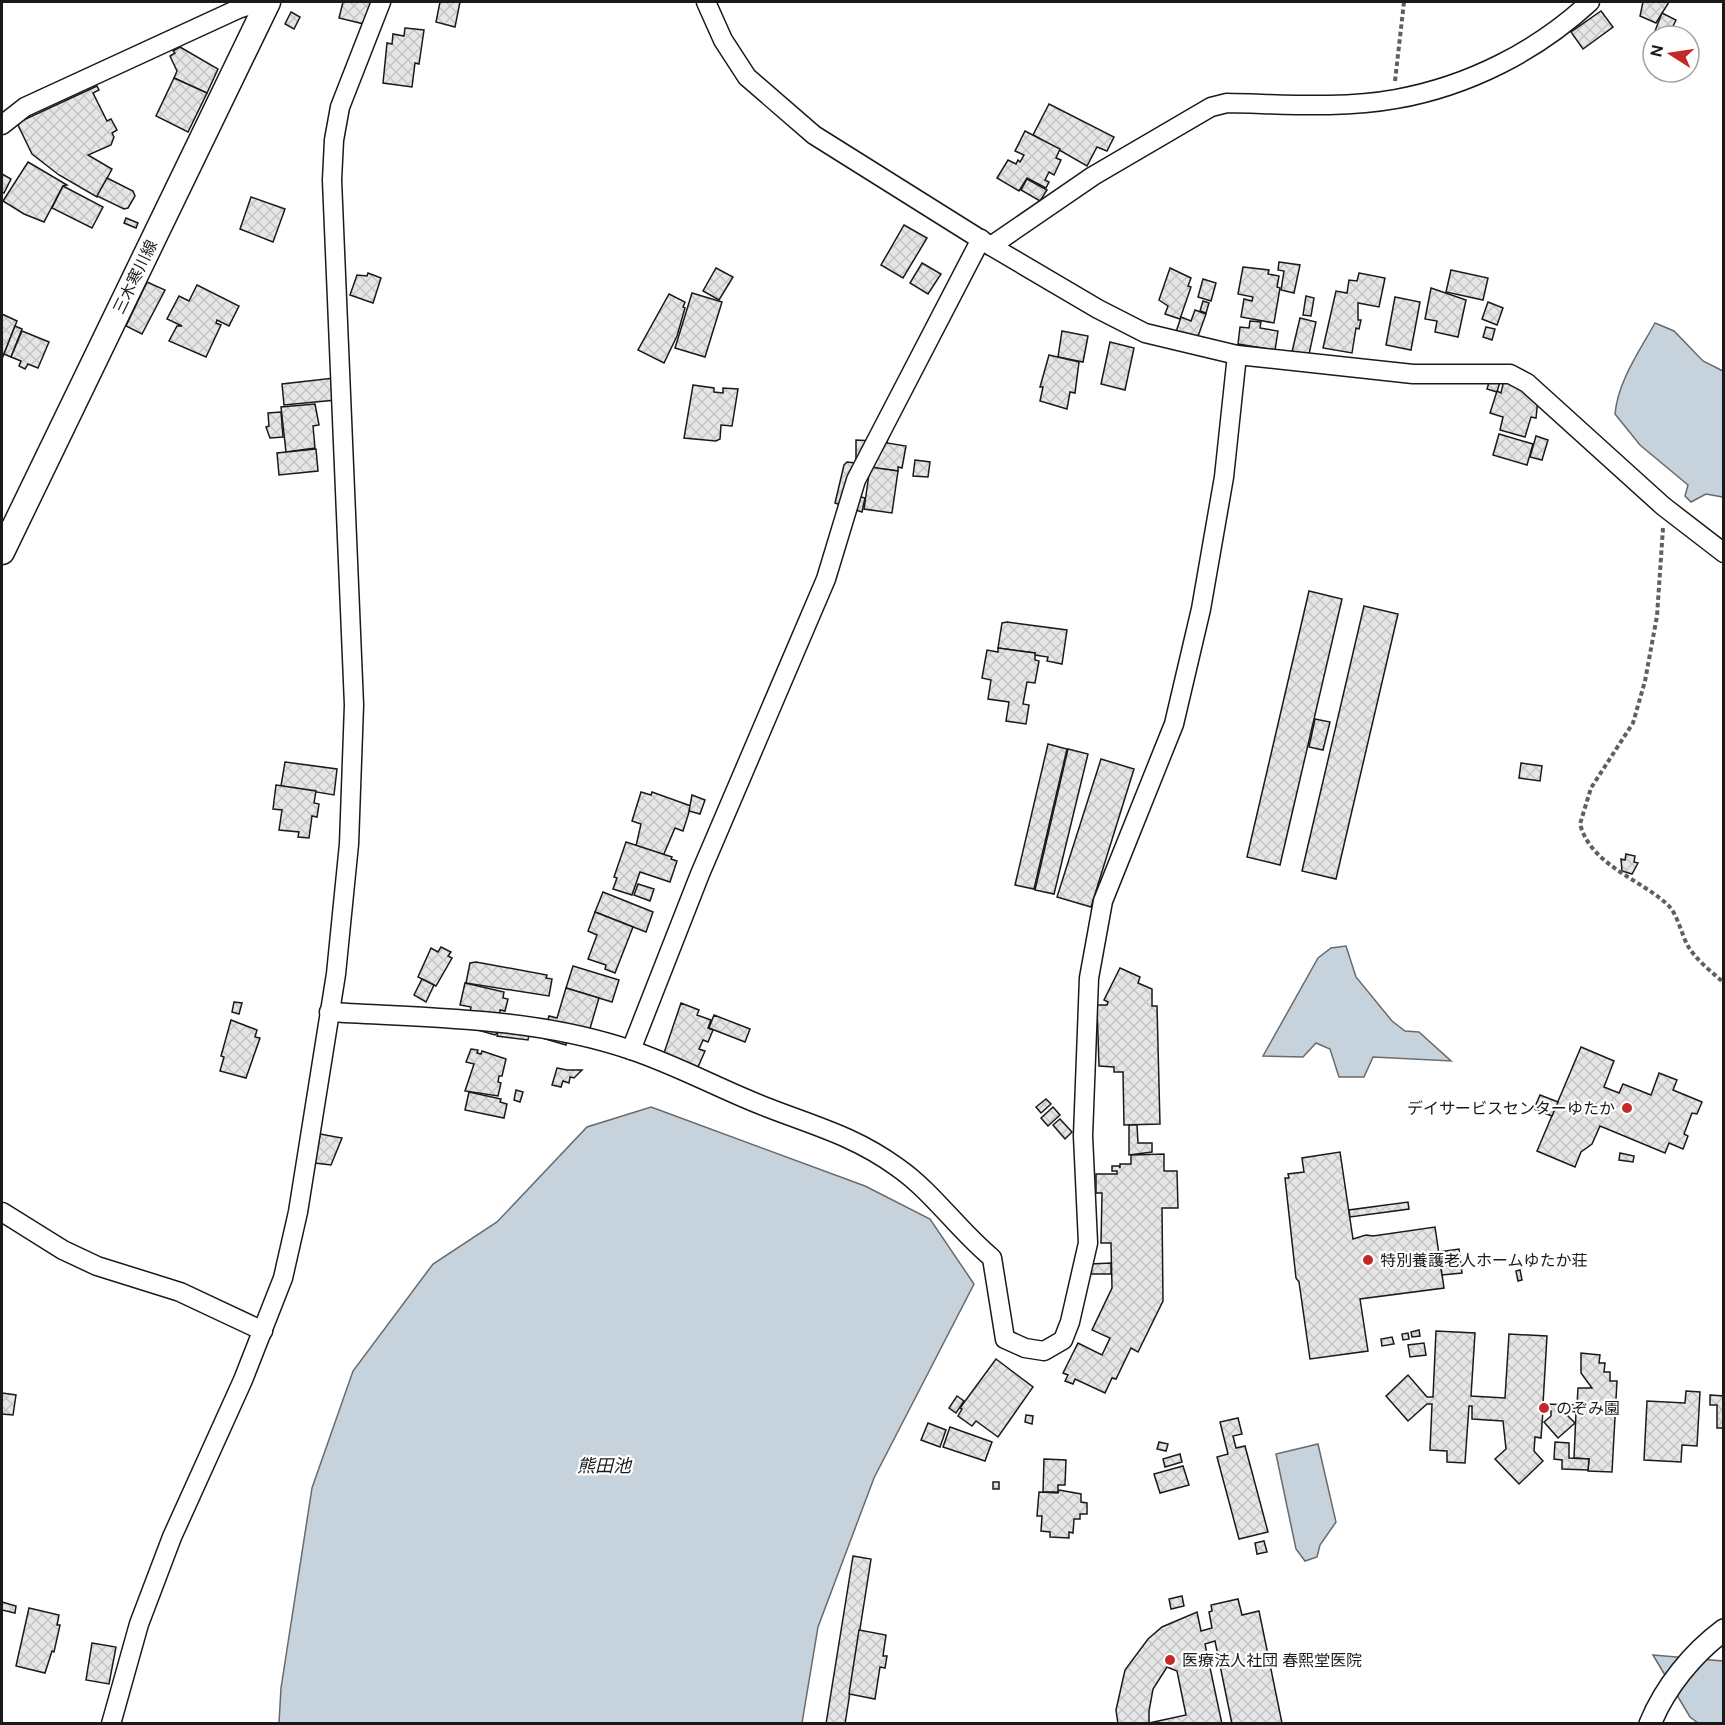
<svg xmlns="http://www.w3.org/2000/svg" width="1725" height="1725" viewBox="0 0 1725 1725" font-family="'DM Sans','Noto Sans JP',sans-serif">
  <defs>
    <pattern id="building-cross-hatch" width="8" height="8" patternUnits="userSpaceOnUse" patternTransform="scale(1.5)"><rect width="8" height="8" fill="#e6e6e6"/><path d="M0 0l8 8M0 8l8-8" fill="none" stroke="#c5c5c5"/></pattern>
  </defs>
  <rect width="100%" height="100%" fill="#fff"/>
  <g fill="#c6d2dc" stroke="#6a6a6a" stroke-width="1.5">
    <path d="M1655,323L1674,331L1703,361L1723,371V497L1706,494L1691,502L1685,496L1688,485L1640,445L1615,414C1618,381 1639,352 1655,323Z"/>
    <path d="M1346,946L1356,977L1392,1021L1405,1031L1419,1032L1451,1061L1373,1057L1364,1077H1339L1330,1049L1316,1043L1303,1057L1263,1056L1318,958L1331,948Z"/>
    <path d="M651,1107L865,1186L930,1219L974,1284L874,1478L818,1627L802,1723H279L281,1688L312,1488L353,1371L433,1264L497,1222L587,1127Z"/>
    <path d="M1318,1444L1336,1522L1320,1545L1317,1557L1305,1561L1296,1549L1276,1454Z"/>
    <path d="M1653,1655L1723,1661V1723H1698L1690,1717Z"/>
  </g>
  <g fill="url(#building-cross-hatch)" stroke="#1a1a1a" stroke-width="1.5" fill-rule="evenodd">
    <path d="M343,2H372L364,24L339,18Z"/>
    <path d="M440,2H460L455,27L436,22Z"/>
    <path d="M1643,2H1669L1656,23L1640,16Z"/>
    <path d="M1601,11L1613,27L1583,49L1571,32Z"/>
    <path d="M291,12L300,17L294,29L285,24Z"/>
    <path d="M1662,13L1676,20L1668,36L1655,31Z"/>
    <path d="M405,28L424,30L419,64L415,63L412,87L383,83L387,43L392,44L393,34L404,36Z"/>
    <path d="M180,47L218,69L207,93L174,78L177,71L170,56L175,53L173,51Z"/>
    <path d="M174,78L207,93L188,132L156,116Z"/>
    <path d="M97,86L99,90L93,93L107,121L111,119L117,130L112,133L114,137L111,145L88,155L112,169L97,197L59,175L32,154L17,123Z"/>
    <path d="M1049,104L1114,137L1107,151L1097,147L1087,166L1033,135Z"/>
    <path d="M1025,131L1060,149L1056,158L1061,160L1054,175L1049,172L1045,180L1049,182L1046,188L1027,178L1019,191L997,178L1008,160L1016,164L1018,160L1020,162L1024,155L1015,151Z"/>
    <path d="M28,162L67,185L63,186L44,222L24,214L3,201Z"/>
    <path d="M2,174L11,179L4,193L2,192Z"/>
    <path d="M107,178L133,191L135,196L128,208L124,209L97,196Z"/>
    <path d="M1027,179L1047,190L1040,201L1021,190Z"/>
    <path d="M63,186L103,207L92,228L52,208Z"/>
    <path d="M251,197L285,209L273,242L240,229Z"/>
    <path d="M126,218L138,223L136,228L124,223Z"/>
    <path d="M904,225L927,238L903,278L881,265Z"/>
    <path d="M1279,262L1300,265L1294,293L1281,290L1284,271L1278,270Z"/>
    <path d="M922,263L941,274L928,294L910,283Z"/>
    <path d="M1243,267L1269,270L1268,274L1279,276L1277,287L1280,288L1274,323L1241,317L1244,299L1252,301L1253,297L1238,294Z"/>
    <path d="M716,268L733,277L719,300L703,291Z"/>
    <path d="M1170,268L1191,278L1188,286L1191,287L1180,319L1165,314L1168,306L1159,300Z"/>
    <path d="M1451,270L1488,278L1483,300L1446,292Z"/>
    <path d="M368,273L381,278L373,303L350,295L357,275L367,276Z"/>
    <path d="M1359,273L1385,278L1379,307L1358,303V320H1361L1359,329L1356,328L1352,353L1323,348L1336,291L1347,293L1349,280L1357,281Z"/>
    <path d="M1203,279L1216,283L1211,301L1198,297Z"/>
    <path d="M147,282L165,290L142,334L126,326Z"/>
    <path d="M197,285L239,306L229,326L217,320L216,323L221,325L206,357L169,341L177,326H182L167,319L179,296L189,301Z"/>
    <path d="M1431,288L1466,300L1458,337L1435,332L1437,321L1425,319Z"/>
    <path d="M692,293L722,302L705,357L675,348Z"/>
    <path d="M669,294L685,302L683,307L685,308L677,336L664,363L638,350Z"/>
    <path d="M1306,296L1314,298L1311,316L1303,315Z"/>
    <path d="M1395,297L1420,302L1411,350L1386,345Z"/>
    <path d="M1203,301L1209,303L1206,313L1200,311Z"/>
    <path d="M1488,302L1503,308L1497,325L1482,319Z"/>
    <path d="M1195,310L1206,314L1197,339L1176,332L1181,317L1191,321Z"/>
    <path d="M2,314L17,321L2,359Z"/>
    <path d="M1300,318L1316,322L1308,359L1291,356Z"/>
    <path d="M1250,321L1261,322L1260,328L1278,331L1275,350L1238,344L1240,327L1249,328Z"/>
    <path d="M15,326L22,329L11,357L4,354Z"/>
    <path d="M1486,327L1495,329L1492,340L1483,337Z"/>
    <path d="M22,331L49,342L38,368L28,364L25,369L19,366L21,361L11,357Z"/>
    <path d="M1062,331L1088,336L1083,362L1058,357Z"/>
    <path d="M1110,342L1134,348L1125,390L1101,384Z"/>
    <path d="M1049,355L1079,362L1075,393L1070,392L1067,409L1040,401L1043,387H1040Z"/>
    <path d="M1494,365L1504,368L1497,392L1487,389Z"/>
    <path d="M1506,371L1538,399L1536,418L1531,417L1525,437L1500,430L1503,417L1490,413L1497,391L1501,393Z"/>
    <path d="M334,378L336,400L284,405L282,384Z"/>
    <path d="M693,385L714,388V392L723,393V388L738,389L732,426L721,425L720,439L716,441L684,438Z"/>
    <path d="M315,404L319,425L313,426L315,448L286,452L281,407Z"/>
    <path d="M281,412L283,437L270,438L266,427L269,426L268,413Z"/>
    <path d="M1499,434L1533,444L1527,465L1493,455Z"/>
    <path d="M877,436L888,438L887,443L906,446L902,468L898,467V471L856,466V440L876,441Z"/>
    <path d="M1536,436L1548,440L1542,460L1530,457Z"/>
    <path d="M316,449L318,471L279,475L277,453Z"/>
    <path d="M915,460L930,462L928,477L913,476Z"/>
    <path d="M847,462L855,463L854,495L865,498L862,512L835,503L844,465Z"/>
    <path d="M870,467L898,471L892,513L864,509Z"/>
    <path d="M1309,591L1342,599L1280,865L1247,857Z"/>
    <path d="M1364,606L1398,614L1336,879L1302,871Z"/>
    <path d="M1007,622L1067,630L1062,664L1047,661L1048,657L1035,655V653L998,648L1002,623Z"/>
    <path d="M998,648L1035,653V660L1039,661L1035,683L1027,682L1023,704L1029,705L1026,724L1006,721L1009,702L988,699L991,680L982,678L987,650L998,652Z"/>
    <path d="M1315,719L1330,722L1323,750L1309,747Z"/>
    <path d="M1048,744L1067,749L1034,889L1015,885Z"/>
    <path d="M1068,749L1088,754L1054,894L1035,890Z"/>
    <path d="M1101,759L1134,769L1091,907L1057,897Z"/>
    <path d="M285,762L337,769L334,795L281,786Z"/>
    <path d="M1521,763L1542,766L1540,781L1519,778Z"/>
    <path d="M276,785L316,791L314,803L319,804L317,817L312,816L309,838L298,837L299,832L279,830L282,810L273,809Z"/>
    <path d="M641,792L651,795L652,792L691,806L683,831L675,828L663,856L636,846L641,824L632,821Z"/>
    <path d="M692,795L705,800L700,814L689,811Z"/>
    <path d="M626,842L672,857L671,859L677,861L670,882L640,872L632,895L613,889L617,878L614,877Z"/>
    <path d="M1626,854L1635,856L1634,862L1638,863L1632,874L1622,871L1621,859L1625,860Z"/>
    <path d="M638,884L654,889L650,901L634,895Z"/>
    <path d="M603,892L653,912L646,932L595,912Z"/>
    <path d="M595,912L633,927L615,973L605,969L606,965L588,959L597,935L588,931Z"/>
    <path d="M441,947L451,952L448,956L452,958L436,986L418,977L431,948L438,952Z"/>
    <path d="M476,962L547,975L546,978L552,979L549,996L466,983L470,963Z"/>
    <path d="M573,966L619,980L612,1002L566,988Z"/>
    <path d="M1120,968L1140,977L1138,983L1152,989V1006H1157L1160,1124L1124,1125L1123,1072H1114V1067L1099,1066L1097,1005H1107L1108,1002L1104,1000Z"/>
    <path d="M422,979L434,985L426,1002L414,995Z"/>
    <path d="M465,983L504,992L503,998L508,999L505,1011L500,1010L498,1032L495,1035L467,1027L471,1007L460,1005Z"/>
    <path d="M566,988L599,998L586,1042L567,1040L566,1045L542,1038L549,1016L557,1018Z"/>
    <path d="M234,1002L242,1003L239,1014L232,1012Z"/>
    <path d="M681,1003L699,1010L697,1015L711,1020L708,1028L713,1030L708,1042L703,1040L699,1049L705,1051L698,1067L664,1053Z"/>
    <path d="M502,1014L532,1020L528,1040L497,1036Z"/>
    <path d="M714,1015L750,1029L745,1042L709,1028Z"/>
    <path d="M231,1020L257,1030L255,1037L260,1038L246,1078L220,1071L224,1057L221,1056Z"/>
    <path d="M1581,1047L1614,1061L1604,1087L1619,1093L1623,1084L1651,1095L1659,1073L1677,1080L1673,1090L1702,1102L1697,1114L1692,1113L1684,1134L1688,1136L1683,1149L1669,1143L1665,1153L1600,1126L1592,1144L1581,1152L1575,1167L1537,1151Z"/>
    <path d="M471,1049L478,1050L477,1053L481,1054L482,1051L506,1059L502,1076H499L498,1082L501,1083L498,1096L465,1091L474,1064L466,1062Z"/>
    <path d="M557,1068L567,1070H582L574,1078L570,1077L569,1083L563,1081L561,1087L552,1085Z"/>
    <path d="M516,1090L523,1092L520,1102L514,1100Z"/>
    <path d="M469,1092L501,1099L500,1102L507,1104L504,1118L465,1110Z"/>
    <path d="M1540,1095L1558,1102L1552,1116L1534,1109Z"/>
    <path d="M1046,1099L1051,1104L1041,1113L1036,1107Z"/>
    <path d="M1053,1107L1060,1115L1048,1126L1041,1118Z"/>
    <path d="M1060,1119L1072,1132L1065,1139L1053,1125Z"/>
    <path d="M1129,1125H1137L1138,1143H1152V1152L1129,1155Z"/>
    <path d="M320,1134L342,1138L331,1165L315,1163Z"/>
    <path d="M1340,1152L1353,1239L1366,1235L1373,1236L1435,1227L1444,1288L1360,1299L1368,1351L1310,1359L1299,1282L1296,1278L1285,1178H1289L1288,1174L1304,1172L1302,1158Z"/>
    <path d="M1620,1153L1634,1156L1633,1162L1619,1160Z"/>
    <path d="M1164,1154V1171H1177L1178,1208H1162L1163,1301L1138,1352L1131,1348L1116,1379L1112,1378L1105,1393L1075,1379L1073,1384L1065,1381L1068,1375L1063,1373L1078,1343L1102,1355L1110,1338L1092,1330L1112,1288L1111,1243H1101L1102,1193H1096V1174H1117V1171H1112V1166H1119L1120,1168V1164H1131V1155Z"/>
    <path d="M1408,1202L1409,1209L1350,1217L1349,1210Z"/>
    <path d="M1459,1249L1462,1273L1442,1275L1439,1252Z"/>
    <path d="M1111,1263V1274H1091L1090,1264Z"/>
    <path d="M1520,1270L1522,1280L1518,1281L1516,1271Z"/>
    <path d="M1419,1330L1420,1336L1412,1337L1411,1332Z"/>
    <path d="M1436,1331L1475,1333L1471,1396L1505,1398L1509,1334L1547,1336L1543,1404L1577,1405L1578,1388H1592L1581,1373V1353L1600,1355L1599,1363H1605L1604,1372H1610V1381H1617L1612,1472L1588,1471L1589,1459L1574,1458L1576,1412L1569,1411L1568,1416L1575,1423L1558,1438L1544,1422L1551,1416V1411L1543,1410L1541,1438L1535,1437L1534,1451L1543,1461L1519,1484L1495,1459L1506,1449L1503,1421L1472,1419V1406H1469L1465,1463L1447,1462V1451L1430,1450L1432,1404H1427L1408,1421L1386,1396L1408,1375L1427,1397H1433Z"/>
    <path d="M1408,1333L1409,1339L1403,1340L1402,1334Z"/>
    <path d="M1392,1337L1394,1344L1382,1346L1381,1339Z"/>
    <path d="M1424,1343L1426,1355L1410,1357L1408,1345Z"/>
    <path d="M996,1359L1033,1387L998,1437L976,1421L972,1426L958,1416L962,1409L960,1408Z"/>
    <path d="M1686,1391L1700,1392L1697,1446L1682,1445L1681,1462L1644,1460L1647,1401L1685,1403Z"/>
    <path d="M2,1393L16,1395L13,1415L2,1414Z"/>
    <path d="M1710,1395L1724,1396V1428H1717V1405H1710Z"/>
    <path d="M957,1396L964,1401L956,1413L949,1408Z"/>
    <path d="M1026,1415L1033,1416L1032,1424L1025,1422Z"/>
    <path d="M1238,1418L1242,1434L1233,1436L1236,1448L1245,1446L1268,1532L1239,1539L1217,1457L1228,1454L1220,1422Z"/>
    <path d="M928,1423L946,1430L940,1447L921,1440Z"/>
    <path d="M950,1427L992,1442L985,1461L943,1447Z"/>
    <path d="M1159,1442L1168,1444L1166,1451L1157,1449Z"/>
    <path d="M1555,1442L1569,1443V1458L1589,1459L1588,1470L1562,1469V1460L1554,1459Z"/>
    <path d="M1180,1454L1182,1462L1165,1467L1163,1459Z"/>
    <path d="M1044,1459L1066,1460L1065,1485H1058V1492H1043Z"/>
    <path d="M1183,1466L1189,1485L1160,1493L1154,1474Z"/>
    <rect x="993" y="1482" width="6" height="7"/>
    <path d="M1059,1490L1081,1494V1502L1087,1503V1514H1080V1519H1074L1073,1533L1069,1532V1538L1050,1537V1532L1041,1531L1042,1516H1037L1039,1492L1058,1493Z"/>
    <path d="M1264,1541L1267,1552L1257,1554L1255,1543Z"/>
    <path d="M853,1556L871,1559L845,1724H826Z"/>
    <path d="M1182,1596L1184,1606L1171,1609L1169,1599Z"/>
    <path d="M1238,1599L1242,1615L1259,1611L1282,1723L1232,1724L1215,1641L1205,1644L1222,1724H1118L1116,1710L1125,1670L1148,1639L1162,1627L1197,1612L1201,1631L1212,1628L1209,1612L1212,1611L1211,1605ZM1167,1667L1177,1671L1186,1715L1149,1723V1711L1153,1689Z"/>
    <path d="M2,1602L16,1606L15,1613L2,1610Z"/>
    <path d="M29,1608L59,1615L57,1625H60L54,1652L52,1651L45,1673L16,1666Z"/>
    <path d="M859,1630L886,1635L883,1656H887L885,1668L880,1667L875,1699L849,1694Z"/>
    <path d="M92,1643L116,1647L109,1684L86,1680Z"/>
  </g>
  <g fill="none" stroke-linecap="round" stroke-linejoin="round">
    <g stroke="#1a1a1a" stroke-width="21">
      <g id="minor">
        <path d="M706,2L723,40L747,77L814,135L991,246L1098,309L1145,333L1237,355L1413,374H1510L1527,383L1663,506L1724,553"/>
        <path d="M2,125L25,107L238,9L256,3L267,5"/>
        <path d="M991,246L1093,176L1211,107L1227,103C1282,104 1341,109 1396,99C1469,86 1537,51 1590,2"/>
        <path d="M329,1012C429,1018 535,1017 631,1050C676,1065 718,1088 761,1105C811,1125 853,1135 897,1167C933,1192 958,1230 992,1258L1005,1339L1025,1348L1044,1351L1063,1340L1070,1322L1088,1243L1083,1136L1089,978L1103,901L1174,724L1201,609L1224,477L1237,355"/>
        <path d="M631,1050L700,874L826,579L856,480L981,239"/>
        <path d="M2,1212L63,1250L97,1266L180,1292L263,1331"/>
        <path d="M111,1724L139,1624L172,1537L243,1380L283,1278L298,1212L336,974L349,844L354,705L332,180L334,140L340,107L381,2"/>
      </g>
    </g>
    <g stroke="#1a1a1a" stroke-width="24">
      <path id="tertiary" d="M1650,1724C1665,1687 1693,1653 1724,1630"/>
    </g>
    <g stroke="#1a1a1a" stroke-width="27">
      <path id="secondary" d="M2,552L268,2"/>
    </g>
    <g stroke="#5f5f5f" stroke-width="4" stroke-dasharray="4.5 3" stroke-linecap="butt">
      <path d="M1395,81L1404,2"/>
      <path d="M1663,528L1657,616L1645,681L1633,723L1591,788L1580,824C1591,865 1638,878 1667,904C1678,914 1681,934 1688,946C1696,960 1712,972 1724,983"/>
    </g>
    <use href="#minor" stroke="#fff" stroke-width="18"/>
    <use href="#tertiary" stroke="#fff" stroke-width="21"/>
    <use href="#secondary" stroke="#fff" stroke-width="24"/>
  </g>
  <g fill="#c62828" stroke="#fff" stroke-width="2">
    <circle cx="1627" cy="1108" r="6"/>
    <circle cx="1368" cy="1260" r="6"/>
    <circle cx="1544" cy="1408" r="6"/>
    <circle cx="1170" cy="1660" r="6"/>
  </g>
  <g text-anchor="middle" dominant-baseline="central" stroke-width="4.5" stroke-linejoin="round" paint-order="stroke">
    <g font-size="16" fill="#1a1a1a" stroke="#fff">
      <text transform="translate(135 277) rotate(-64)">三木寒川線</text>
    </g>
    <g font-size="16" fill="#1a1a1a" stroke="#fff" text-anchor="start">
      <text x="1615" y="1108" text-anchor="end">デイサービスセンターゆたか</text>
      <text x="1380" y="1260">特別養護老人ホームゆたか荘</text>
      <text x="1556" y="1408">のぞみ園</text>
      <text x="1182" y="1660">医療法人社団 春熙堂医院</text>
    </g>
    <g font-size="18" font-style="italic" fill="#1a1a1a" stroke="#fff">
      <text x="604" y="1466">熊田池</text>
    </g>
  </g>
  <rect width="1725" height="1725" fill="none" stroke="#1a1a1a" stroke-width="6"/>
  <g transform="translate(1671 54) rotate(282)"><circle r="28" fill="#ffffff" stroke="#a3a3a3" stroke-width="1.5"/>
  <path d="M0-4.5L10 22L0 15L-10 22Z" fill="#c62828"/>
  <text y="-9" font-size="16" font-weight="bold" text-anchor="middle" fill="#1a1a1a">N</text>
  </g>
</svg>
